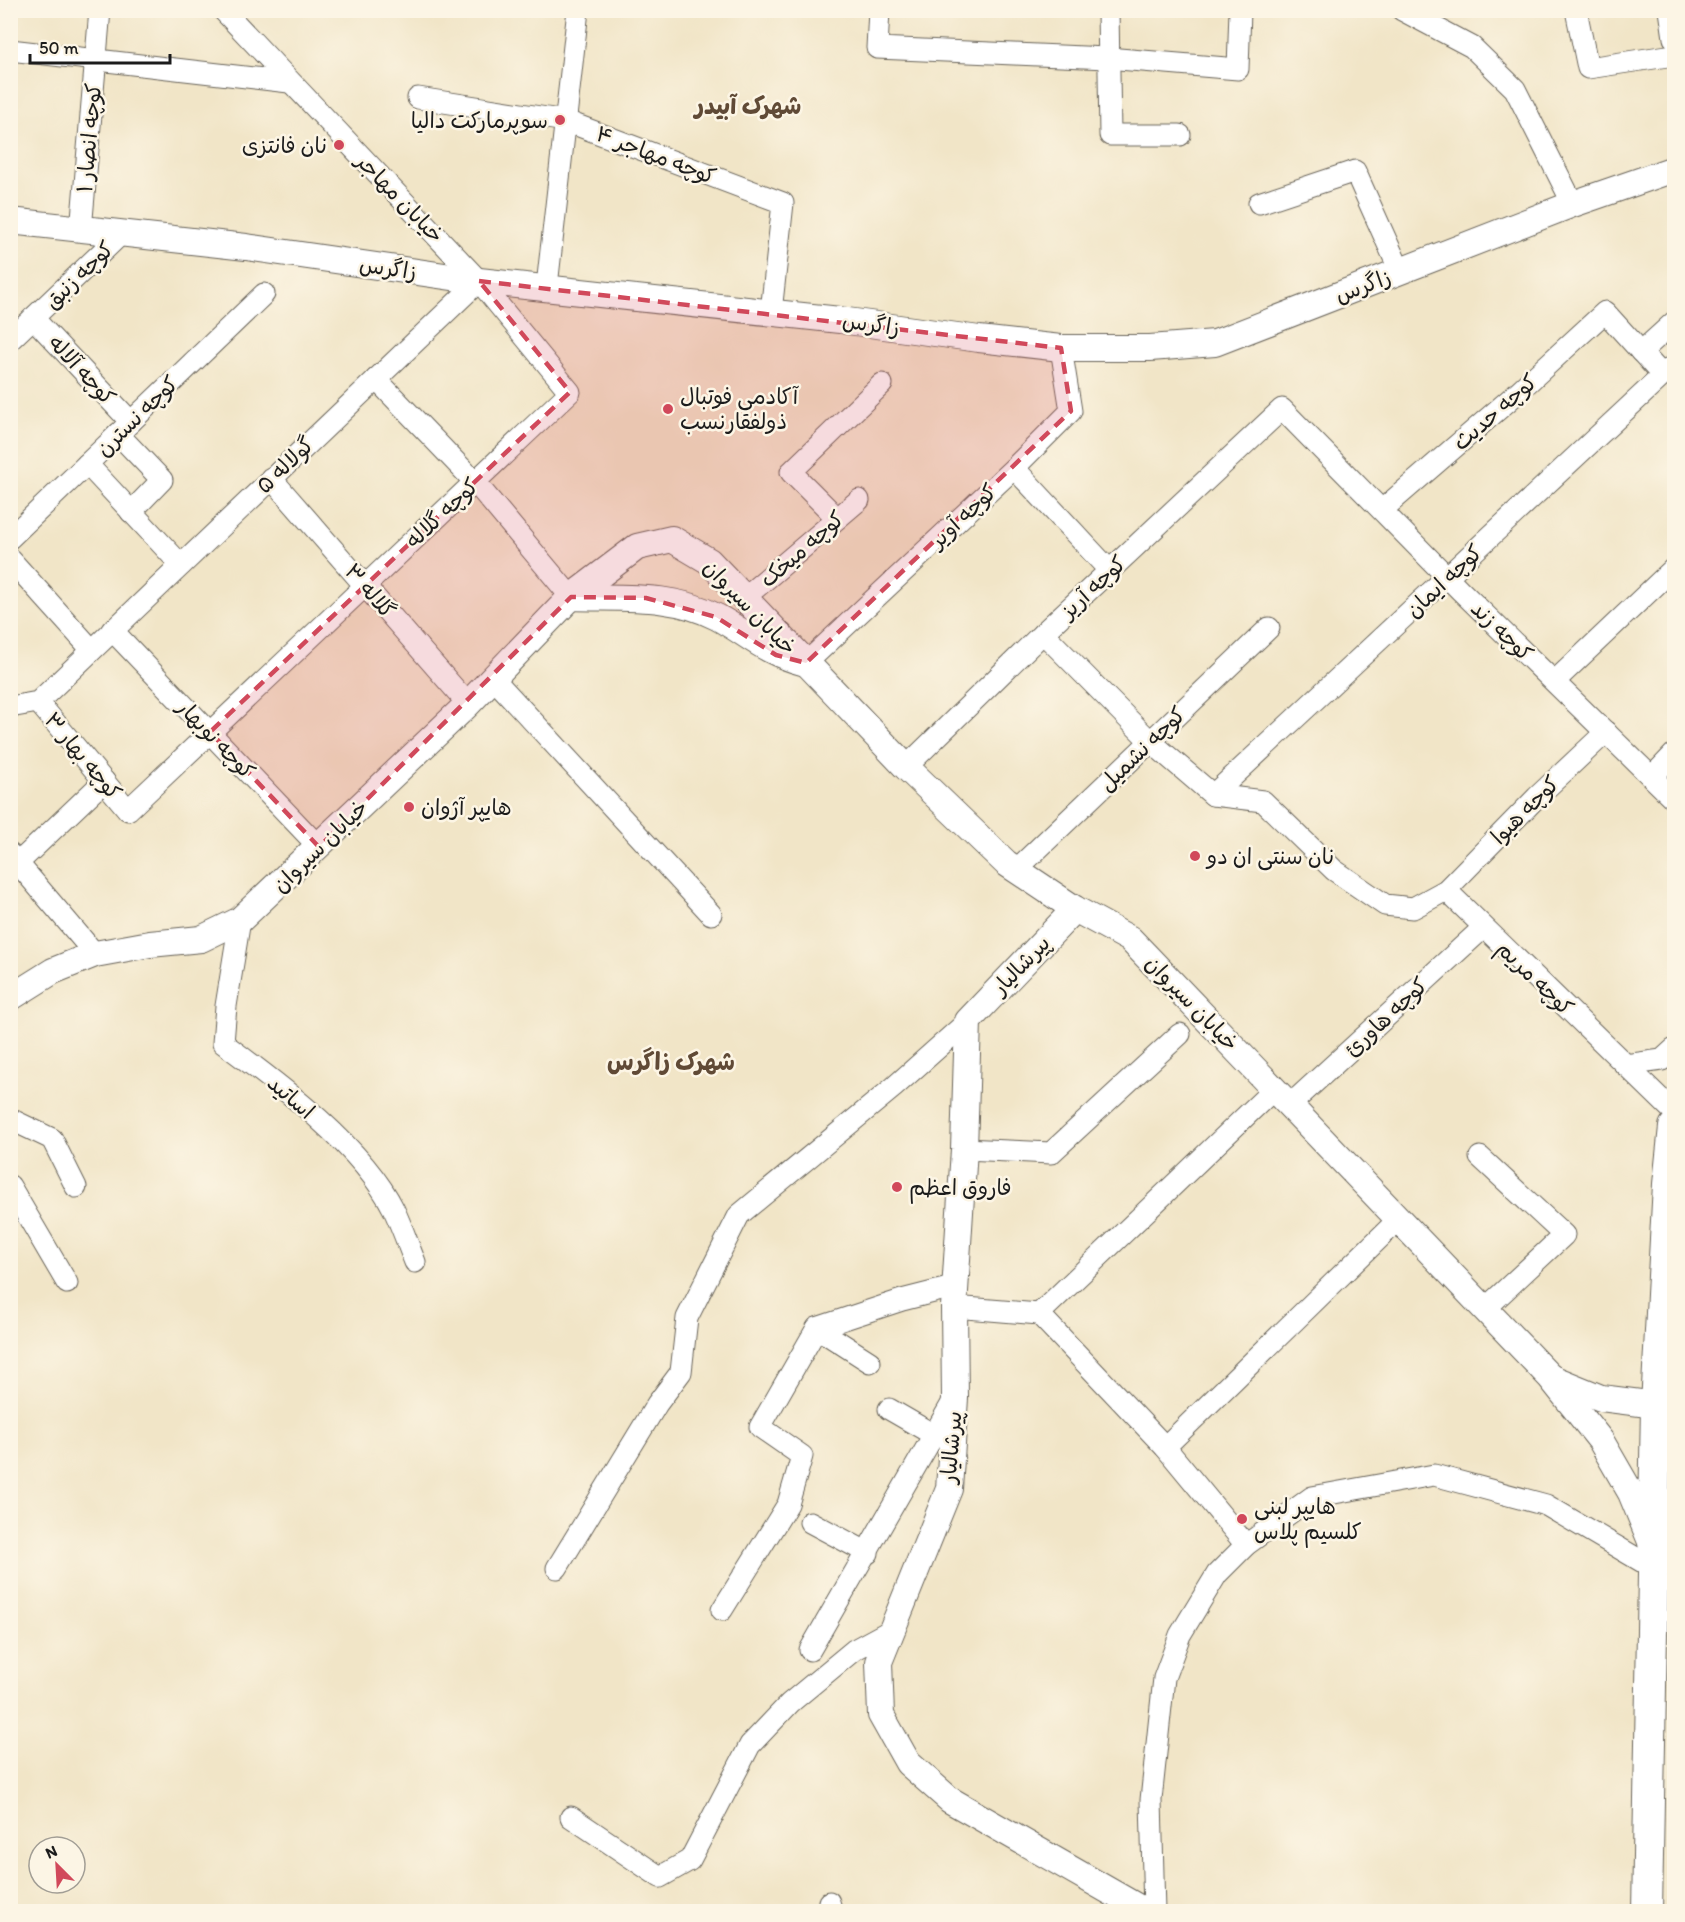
<svg xmlns="http://www.w3.org/2000/svg" width="1685" height="1922" viewBox="0 0 1685 1922" font-family="Itim,'Playpen Sans Arabic',sans-serif">
  <rect width="100%" height="100%" fill="#fcf5e5"/>
  <filter id="ink" filterUnits="userSpaceOnUse"><feTurbulence type="fractalNoise" baseFrequency=".0167" numOctaves="2"/><feDisplacementMap in="SourceGraphic" scale="12" xChannelSelector="R" yChannelSelector="G"/><feConvolveMatrix kernelMatrix="1 2 1 2 8 2 1 2 1" color-interpolation-filters="sRGB"/></filter>
  <filter id="wash" filterUnits="userSpaceOnUse"><feTurbulence type="fractalNoise" baseFrequency=".008" numOctaves="4" result="noise"/><feDisplacementMap in="SourceGraphic" scale="24" xChannelSelector="R" yChannelSelector="G"/><feGaussianBlur stdDeviation="1.35" result="paint"/><feColorMatrix in="noise" values="0 0 0 0 0 0 0 0 0 0 0 0 0 0 0 0 0 1.4 0 .05"/><feComposite in="paint" operator="in"/></filter>
  <g filter="url(#wash)">
    <rect width="100%" height="100%" fill="#f1e5c7"/>
  </g>
  <g filter="url(#ink)">
    <g fill="none" stroke-linecap="round" stroke-linejoin="round">
      <g stroke="#676258" stroke-width="23">
        <g id="minor">
          <path d="M879,10L877,48L1107,58L1238,69L1240,10"/>
          <path d="M1108,10L1110,135H1180"/>
          <path d="M1402,10L1472,47L1515,89L1573,204"/>
          <path d="M1576,10L1588,68L1674,55"/>
          <path d="M1670,10L1674,38"/>
          <path d="M10,50L289,82"/>
          <path d="M418,98L566,121L783,203L771,312"/>
          <path d="M1259,203L1355,171L1400,271"/>
          <path d="M81,230L100,10"/>
          <path d="M547,286L578,10"/>
          <path d="M33,318L131,422"/>
          <path d="M10,340L121,234"/>
          <path d="M1641,352L1674,322"/>
          <path d="M376,379L475,482L571,597"/>
          <path d="M118,434L162,480L131,512"/>
          <path d="M87,464L181,565"/>
          <path d="M1014,468L1110,571"/>
          <path d="M271,478L468,704"/>
          <path d="M1382,510L1508,401L1605,312L1663,376"/>
          <path d="M837,518L791,472L882,384"/>
          <path d="M10,538L264,294"/>
          <path d="M10,559L92,650"/>
          <path d="M744,598L859,500"/>
          <path d="M112,630L319,847"/>
          <path d="M1043,633L1150,741L1213,795L1263,801L1334,870L1385,905L1413,908L1446,890L1537,797L1606,732"/>
          <path d="M806,663L1014,468L1071,411L1061,348"/>
          <path d="M493,678L711,914"/>
          <path d="M1555,681L1674,568"/>
          <path d="M38,702L128,810L570,392L479,281L223,10"/>
          <path d="M10,707L38,702L479,281"/>
          <path d="M906,767L1043,633L1282,409L1460,590L1674,799"/>
          <path d="M1652,777L1674,754"/>
          <path d="M1213,795L1674,365"/>
          <path d="M10,854L95,954"/>
          <path d="M18,863L104,781"/>
          <path d="M1016,870L1269,628"/>
          <path d="M1446,890L1674,1112"/>
          <path d="M240,920L226,1006L223,1043C280,1085 363,1147 394,1210C402,1227 408,1245 415,1262"/>
          <path d="M1625,1065L1662,1060L1674,1049"/>
          <path d="M1290,1105L1483,928"/>
          <path d="M10,1119L52,1139L76,1187"/>
          <path d="M964,1149L1051,1153L1180,1034"/>
          <path d="M1480,1157L1564,1235L1485,1309"/>
          <path d="M10,1186L67,1283"/>
          <path d="M954,1307L1039,1314L1165,1447L1246,1545"/>
          <path d="M1039,1314L1274,1089"/>
          <path d="M817,1328L870,1362"/>
          <path d="M889,1409L934,1435"/>
          <path d="M1165,1447L1399,1219"/>
          <path d="M810,1522L868,1553"/>
          <path d="M557,1568L657,1404L681,1372L687,1318L739,1215L894,1087L968,1021"/>
          <path d="M722,1610L788,1504L802,1456L760,1427L817,1328L902,1300L957,1286"/>
          <path d="M810,1650L955,1398"/>
          <path d="M571,1817L660,1877L690,1860L750,1745L790,1703L854,1650L891,1630"/>
          <path d="M829,1902L832,1912"/>
          <path d="M1154,1912L1151,1800L1164,1678L1180,1635L1217,1574L1246,1545L1312,1497L1434,1475L1546,1505L1653,1568"/>
        </g>
      </g>
      <g stroke="#676258" stroke-width="28">
        <g id="tertiary">
          <path d="M10,221L246,247L479,281L840,320L979,339L1061,348H1150L1215,343L1573,204L1674,169"/>
          <path d="M571,597C620,599 672,593 717,617C750,635 763,651 802,662"/>
          <path d="M1075,909L968,1021L964,1149L954,1307L955,1398L949,1489L879,1662L881,1715L908,1763L950,1800L1146,1912"/>
          <path d="M10,998L53,971L95,954L150,944L201,939L240,920L468,704L571,597L637,547L672,539L709,561L906,767L1006,863L1075,909L1130,939L1550,1377L1601,1441L1631,1493L1652,1544"/>
          <path d="M1552,1378L1601,1398L1656,1405"/>
        </g>
      </g>
      <g stroke="#676258" stroke-width="32">
        <path id="secondary" d="M1647,1912L1656,1405L1668,1184L1674,1127"/>
      </g>
      <use href="#minor" stroke="#fff" stroke-width="21"/>
      <use href="#tertiary" stroke="#fff" stroke-width="26"/>
      <use href="#secondary" stroke="#fff" stroke-width="30"/>
    </g>
  </g>
  <path fill="#d1495b" fill-opacity="0.2" stroke="#d1495b" stroke-width="4.5" stroke-dasharray="12 8" stroke-linejoin="round" d="M479,281L1061,348L1071,411L806,663L776,655L716,617L646,598L571,597L319,847L210,732L570,392Z"/>
  <g fill="#d1495b" stroke="#fcf5e5" stroke-width="2">
    <circle cx="560" cy="120" r="6"/>
    <circle cx="339" cy="145" r="6"/>
    <circle cx="668" cy="409" r="6"/>
    <circle cx="409" cy="807" r="6"/>
    <circle cx="1195" cy="856" r="6"/>
    <circle cx="897" cy="1187" r="6"/>
    <circle cx="1242" cy="1519" r="6"/>
  </g>
  <g text-anchor="middle" dominant-baseline="central" stroke-width="5" stroke-linejoin="round" paint-order="stroke">
    <g font-size="22" fill="#1c1c1c" stroke="#fcf5e5" text-anchor="start">
      <text x="548" y="120" text-anchor="end">سوپرمارکت دالیا</text>
      <text x="327" y="145" text-anchor="end">نان فانتزی</text>
      <text x="680" y="396">آکادمی فوتبال<tspan x="680" dy="25">ذولفقارنسب</tspan></text>
      <text x="421" y="807">هایپر آژوان</text>
      <text x="1207" y="856">نان سنتی ان دو</text>
      <text x="909" y="1187">فاروق اعظم</text>
      <text x="1254" y="1506">هایپر لبنی<tspan x="1254" dy="25">کلسیم پلاس</tspan></text>
    </g>
    <g font-size="22" fill="#1c1c1c" stroke="#fcf5e5">
      <text transform="translate(89 138) rotate(-85)">کوچه انصار ۱</text>
      <text transform="translate(656 155) rotate(21)">کوچه مهاجر ۴</text>
      <text transform="translate(400 198) rotate(46)">خیابان مهاجر</text>
      <text transform="translate(388 268) rotate(8)">زاگرس</text>
      <text transform="translate(79 275) rotate(-44)">کوچه زنبق</text>
      <text transform="translate(1363 286) rotate(-21)">زاگرس</text>
      <text transform="translate(871 324) rotate(8)">زاگرس</text>
      <text transform="translate(82 370) rotate(47)">کوچه آلاله</text>
      <text transform="translate(1495 412) rotate(-41)">کوچه حدیث</text>
      <text transform="translate(137 416) rotate(-44)">کوچه نسترن</text>
      <text transform="translate(285 465) rotate(-44)">گولاله ۵</text>
      <text transform="translate(442 513) rotate(-43)">کوچه گلاله</text>
      <text transform="translate(963 516) rotate(-43)">کوچه آویر</text>
      <text transform="translate(802 549) rotate(-41)">کوچه میخک</text>
      <text transform="translate(1444 581) rotate(-43)">کوچه ایمان</text>
      <text transform="translate(1093 587) rotate(-43)">کوچه آریز</text>
      <text transform="translate(370 591) rotate(49)">گلاله ۳</text>
      <text transform="translate(750 607) rotate(46)">خیابان سیروان</text>
      <text transform="translate(1502 631) rotate(44)">کوچه زند</text>
      <text transform="translate(216 739) rotate(46)">کوچه نوبهار</text>
      <text transform="translate(1142 749) rotate(-44)">کوچه نشمیل</text>
      <text transform="translate(83 756) rotate(50)">کوچه بهار ۳</text>
      <text transform="translate(1525 810) rotate(-45)">کوچه هیوا</text>
      <text transform="translate(320 846) rotate(-44)">خیابان سیروان</text>
      <text transform="translate(1021 965) rotate(-46)">پیرشالیار</text>
      <text transform="translate(1535 978) rotate(44)">کوچه مریم</text>
      <text transform="translate(1192 1003) rotate(46)">خیابان سیروان</text>
      <text transform="translate(1386 1017) rotate(-43)">کوچه هاورئ</text>
      <text transform="translate(291 1097) rotate(41)">اساتید</text>
      <text transform="translate(951 1447) rotate(-85)">پیرشالیار</text>
    </g>
    <g font-size="24" font-weight="bold" fill="#604a36" stroke="#fcf5e5">
      <text x="748" y="105">شهرک آبیدر</text>
      <text x="671" y="1061">شهرک زاگرس</text>
    </g>
  </g>
  <rect width="1685" height="1922" fill="none" stroke="#fcf5e5" stroke-width="36"/>
  <g transform="translate(57 1865) rotate(336)"><circle r="28" fill="#fcf5e5" stroke="#a29e95" stroke-width="1.5"/>
  <path d="M0-4.5L10 22L0 15L-10 22Z" fill="#d1495b"/>
  <text y="-9" font-size="16" font-weight="bold" text-anchor="middle" fill="#1c1c1c">N</text>
  </g>
  <path d="M30 54v9h140v-9" fill="none" stroke="#1c1c1c" stroke-width="3"/>
  <text x="39" y="54" font-size="18" fill="#1c1c1c" stroke="#fcf5e5" stroke-width="4.5" paint-order="stroke">50 m</text>
</svg>
